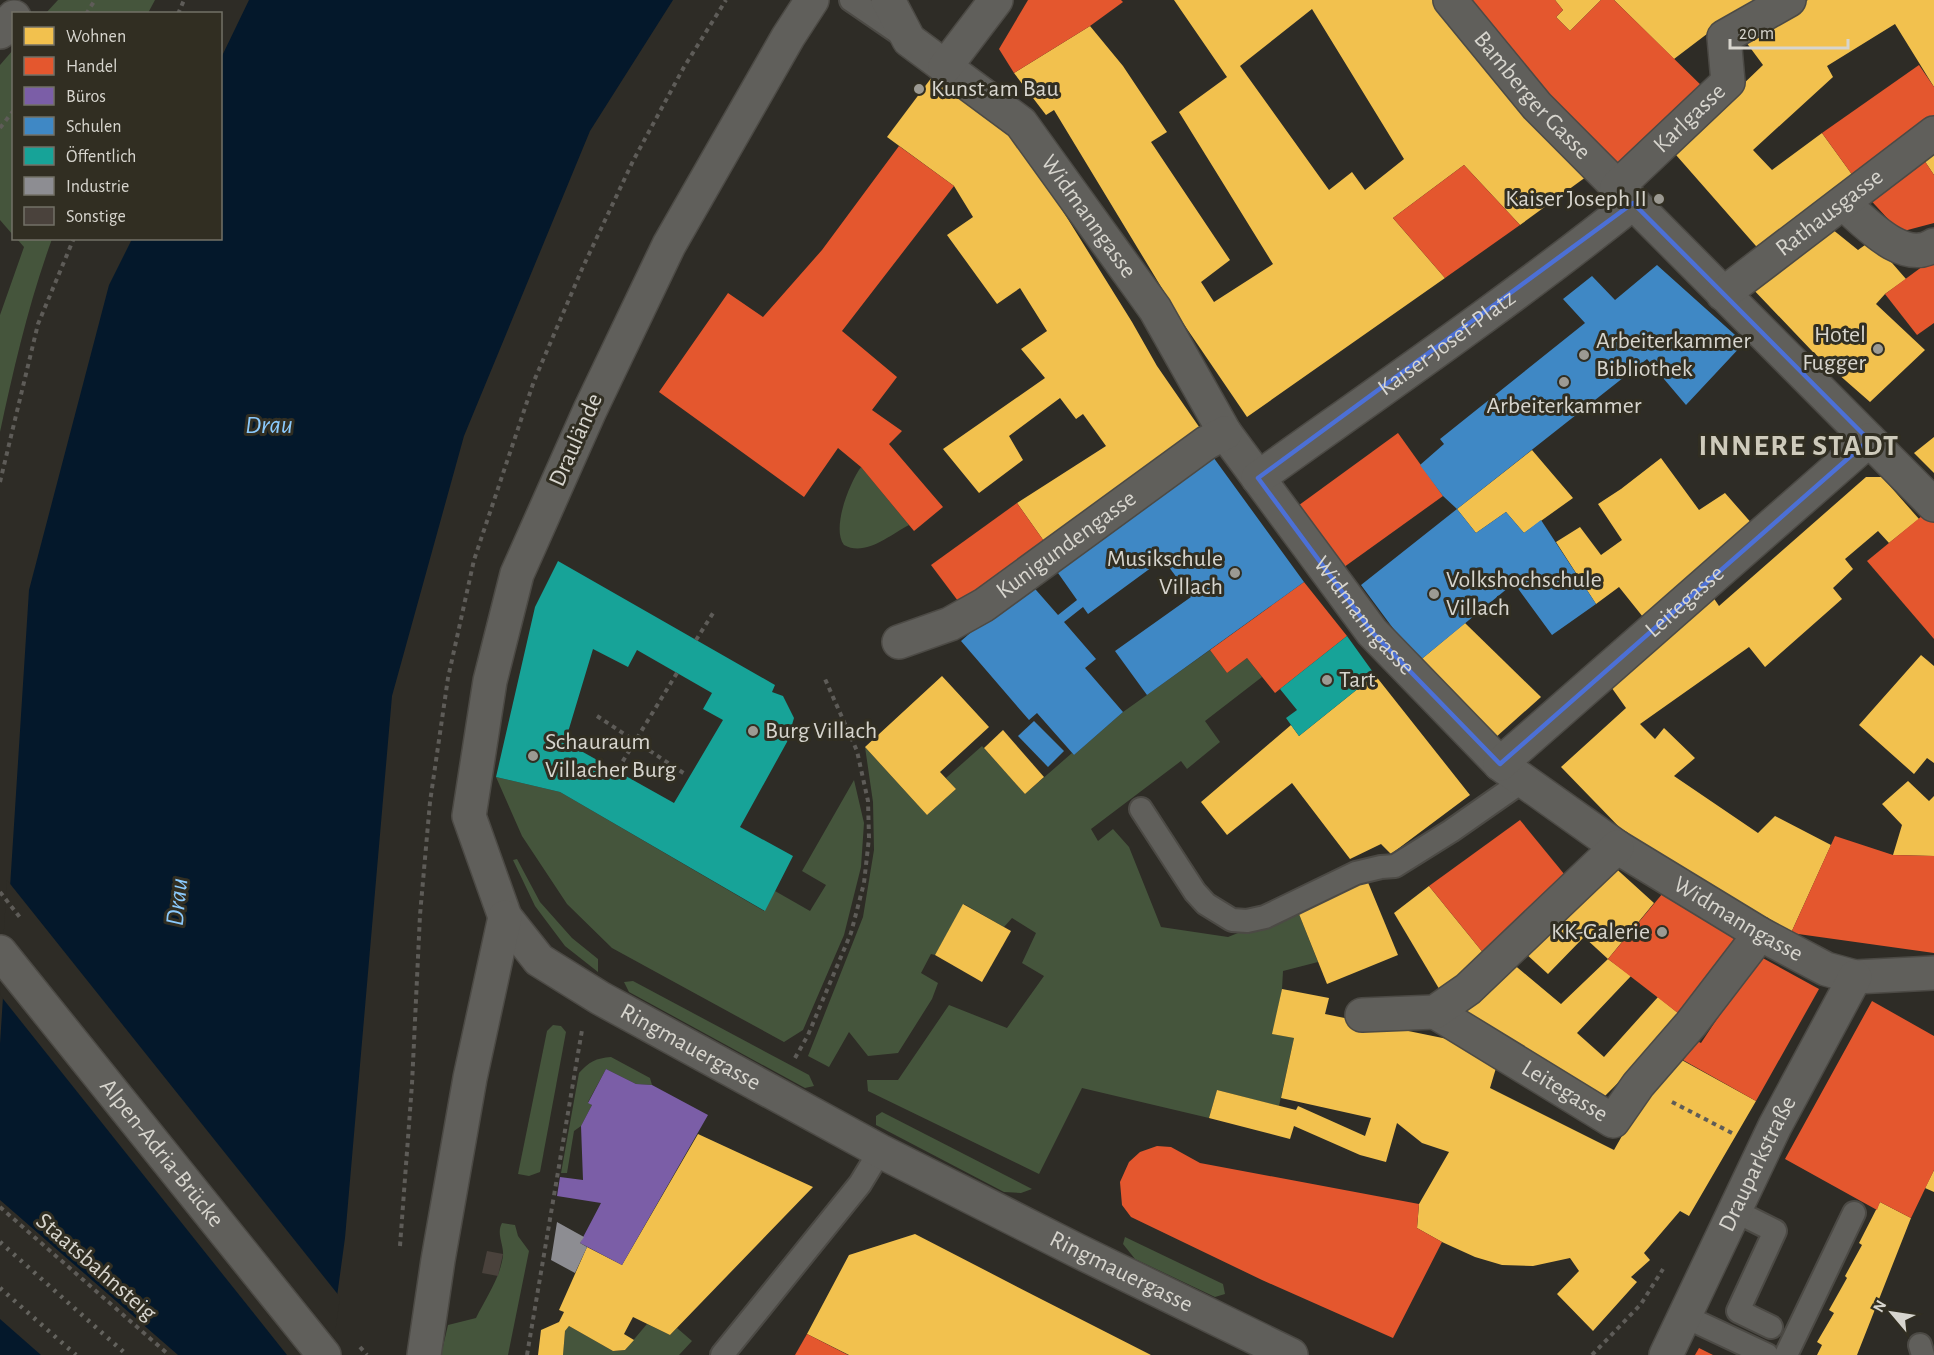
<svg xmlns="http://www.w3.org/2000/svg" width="1934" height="1355" viewBox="0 0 1934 1355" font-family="'Alegreya Sans',sans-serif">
  <rect width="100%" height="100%" fill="#2e2c26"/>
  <g fill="#45553c">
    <path d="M58,0H155L148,13H46Z"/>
    <path d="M13,50V235L0,220V65Z"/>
    <path d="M17,239H52C29,302 14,367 0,432V315L24,247Z"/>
    <path d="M861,467L909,525C890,535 865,557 844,545C831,528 850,482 861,467Z"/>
    <path d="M1210,650L1227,673L1247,658L1262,677L1205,721L1220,742L1187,769L1181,761L1091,829L1098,841L1113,829L1129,847L1161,927L1228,937L1297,909L1318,962L1283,971L1282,989L1273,1034L1294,1038L1279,1106L1217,1090L1209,1118L1082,1088L1039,1174L868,1091L867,1080H898L949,1005L1007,1028L1044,976L1022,963L1036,933L1012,918L1004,927L964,904L935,955L931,954L921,973L938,983L932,999L898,1053L868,1056L849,1032L829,1067L808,1056L863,917L874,850L873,802L865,747L927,815L956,789L946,778L982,746L1025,794L1072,753L1074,755L1123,712Z"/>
    <path d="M496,777L560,792L764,911L775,891L810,911L826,885L802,871L854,780L864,823L861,867L844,935L803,1030L784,1042L612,948L567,904L522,836Z"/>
    <path d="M517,859L540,902L572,938L598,959V972L565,946L535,906L513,860Z"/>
    <path d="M633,981L809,1075L814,1086L805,1088L629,992L624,982Z"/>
    <path d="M553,1025L561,1026L566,1032L540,1172L529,1176L518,1174L547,1031Z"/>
    <path d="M611,1057L650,1078L652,1085L636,1084L606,1069L588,1102L592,1105L581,1126L574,1131L567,1173H561L579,1073C589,1062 596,1058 611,1057Z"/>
    <path d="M882,1112L1032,1189L1021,1193L1004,1192L876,1125V1116Z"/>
    <path d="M502,1223L515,1225L518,1236L529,1251L508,1355H441L448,1325L476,1318C486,1298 500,1278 503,1256C504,1244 496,1234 502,1223Z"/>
    <path d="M1125,1237L1223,1284L1225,1294L1215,1297L1135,1259L1123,1244Z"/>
    <path d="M647,1324L670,1335L677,1328L692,1341L679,1355H563L565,1331L569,1326L613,1351L625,1350Z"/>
  </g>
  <path fill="#04182b" d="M249,0H673L590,131L464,436L392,696L345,1238L329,1355H0V1044L29,590L109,285L132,239L220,238L221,58Z"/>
  <g fill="#2e2c26">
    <path d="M7,880L340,1297L332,1355H287L0,995Z"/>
    <path d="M0,1200L178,1355H41L0,1319Z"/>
  </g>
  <g fill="#f2c14e" fill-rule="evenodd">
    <path d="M1174,0H1434L1492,75L1590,174L1520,225L1464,165L1393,218L1445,278L1247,417L1183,323L1054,110L1046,115L1014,73L1090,26L1123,66L1167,132L1151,142L1230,260L1201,282L1214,302L1273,264L1179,112L1227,77ZM1312,9L1404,159L1365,190L1352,172L1329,190L1240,66Z"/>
    <path d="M1555,0H1601L1570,31L1556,17L1563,10Z"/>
    <path d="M1614,0H1770L1724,21L1674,59Z"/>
    <path d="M1808,0H1934V87L1895,24L1827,66L1833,77L1753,150L1772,170L1822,133L1856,180L1763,254L1669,147L1737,90L1763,65L1743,38Z"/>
    <path d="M935,73L1011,135L1056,200L1132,322L1157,366L1204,434L1046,544L1017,503L1106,446L1083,414L1076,419L1060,398L1009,436L1023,460L979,493L943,449L1045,378L1021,349L1047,331L1020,288L997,304L947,235L973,217L954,186L887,137Z"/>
    <path d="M1934,142V175L1920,154Z"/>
    <path d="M1827,225L1858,250L1872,240L1906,279L1885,294L1876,304L1925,350L1870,402L1813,352L1750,286Z"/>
    <path d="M1934,437V473L1914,453Z"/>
    <path d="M1532,450L1573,498L1524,533L1506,512L1476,533L1457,509Z"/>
    <path d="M1661,458L1699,510L1725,493L1754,526L1647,622L1619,587L1596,604L1556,542L1580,527L1601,555L1622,540L1598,504L1621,489Z"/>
    <path d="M1866,477H1882L1919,519L1889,543L1878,531L1845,559L1853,569L1833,588L1842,599L1765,667L1749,647L1640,724L1655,739L1664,728L1695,758L1674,776L1758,833L1775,816L1831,845L1791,933L1714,888L1623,831L1561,767L1626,708L1609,684L1711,594L1719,606Z"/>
    <path d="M1465,623L1541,697L1495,738L1418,662Z"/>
    <path d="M1921,655L1934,666V763L1927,758L1914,774L1859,725Z"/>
    <path d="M1375,675L1470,795L1391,854L1381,844L1350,859L1292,783L1227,835L1201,802L1291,725L1299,736Z"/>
    <path d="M942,676L989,727L940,772L956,789L927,815L865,747Z"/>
    <path d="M1003,730L1044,777L1025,794L984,748Z"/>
    <path d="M1908,781L1929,801L1934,796V856L1893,855L1902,825L1882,804Z"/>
    <path d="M1611,864L1654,903L1608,959L1584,937L1548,974L1523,951Z"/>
    <path d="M1367,880L1398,955L1327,984L1297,909Z"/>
    <path d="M1429,886L1489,960L1441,992L1394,913Z"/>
    <path d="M963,904L1011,931L982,982L935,955Z"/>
    <path d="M1608,959L1631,976L1577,1033L1604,1057L1658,997L1683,1017L1600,1101L1463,1009L1512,963L1561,1004Z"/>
    <path d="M1282,989L1329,998L1325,1014L1472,1044L1499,1058L1490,1088L1614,1150L1669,1053L1756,1101L1689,1216L1680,1211L1644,1253L1650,1260L1631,1277L1637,1282L1593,1331L1557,1294L1579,1271L1570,1258L1533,1266L1502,1265L1475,1257L1442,1242L1417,1228L1419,1204L1449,1152L1422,1143L1397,1123L1386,1162L1360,1155L1294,1126L1290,1139L1209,1118L1217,1090L1296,1110L1298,1106L1365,1136L1371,1118L1281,1098L1294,1038L1272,1034Z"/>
    <path d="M698,1134L813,1187L670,1335L633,1317L624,1334L634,1340L625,1350L613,1351L569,1326L565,1331L563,1355H538L541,1330L559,1322L564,1312L559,1310L587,1247L622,1265Z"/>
    <path d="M1934,1170V1192L1925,1188Z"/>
    <path d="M1880,1202L1911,1218L1857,1355H1817L1822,1345L1817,1342L1834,1313L1829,1310L1847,1278L1845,1276L1862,1245L1859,1243Z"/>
    <path d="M915,1234L1039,1298L1151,1355H849L807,1334L849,1255Z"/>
  </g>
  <g fill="#e4572e">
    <path d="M1028,0H1121L1123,2L1090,26L1014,73L999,49Z"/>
    <path d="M1464,0H1555L1563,10L1556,17L1570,31L1601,0H1614L1707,91L1625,174L1560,124Z"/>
    <path d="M1919,65L1934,87V117L1856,180L1822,133Z"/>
    <path d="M899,146L954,186L842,331L897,377L872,410L902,431L889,444L943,507L914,531L861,467L838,448L804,497L659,392L728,293L763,317L822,250Z"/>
    <path d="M1920,154L1934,175V223L1900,232L1865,194Z"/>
    <path d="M1464,165L1520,225L1445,278L1393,218Z"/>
    <path d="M1934,258V323L1917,335L1885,294Z"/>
    <path d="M1398,433L1443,496L1340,570L1295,508Z"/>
    <path d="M1017,503L1046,544L961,605L931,565Z"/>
    <path d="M1928,511L1934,518V639L1867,561Z"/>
    <path d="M1304,582L1347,636L1275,693L1247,658L1227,673L1210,650Z"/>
    <path d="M1520,820L1569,880L1489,960L1429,886Z"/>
    <path d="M1835,836L1893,855L1934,856V953L1791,933Z"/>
    <path d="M1663,893L1739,940L1683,1017L1608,959Z"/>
    <path d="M1759,956L1819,989L1756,1101L1683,1060L1695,1040L1701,1043Z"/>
    <path d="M1872,1001L1934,1036V1170L1911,1218L1880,1202L1877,1210L1785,1159Z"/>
    <path d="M1157,1146L1171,1147L1200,1163L1419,1204L1417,1228L1442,1242L1393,1338L1262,1280L1131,1217L1122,1205L1120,1182L1129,1162L1140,1152Z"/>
    <path d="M807,1334L848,1355H795Z"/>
    <path d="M1699,1348L1713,1355H1695Z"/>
  </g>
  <path fill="#7b5ea7" d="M606,1069L636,1084L652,1085L708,1115L622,1265L580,1243L601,1203L557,1196L560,1177L583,1180L581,1126L592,1105L588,1103Z"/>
  <g fill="#3f88c5">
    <path d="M1657,265L1744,343L1686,405L1647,359L1457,509L1443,496L1420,465L1444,444L1440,439L1585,323L1563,299L1592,276L1615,300Z"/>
    <path d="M1208,450L1304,582L1147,695L1115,651L1191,597L1163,559L1088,614L1083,607L1064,622L1096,659L1085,668L1123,712L1074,755L1037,713L1029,720L961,641L1029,582L1058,615L1077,600L1051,563Z"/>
    <path d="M1457,509L1476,533L1506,512L1524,533L1541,520L1596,604L1552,635L1514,583L1418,662L1361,585Z"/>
    <path d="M1034,721L1064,751L1048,767L1018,736Z"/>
  </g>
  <g fill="#17a398" fill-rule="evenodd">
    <path d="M558,561L775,685L772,692L783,696L794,718L787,742L740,827L793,856L765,911L560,792L496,777L535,607ZM593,649L628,667L637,650L712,693L703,709L723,720L674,803L565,742Z"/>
    <path d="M1347,636L1375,675L1299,736L1286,718L1297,710L1280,689Z"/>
  </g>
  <path fill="#8d8d92" d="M557,1222L584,1237L580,1243L587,1247L575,1273L551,1260Z"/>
  <path fill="#4a423c" d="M487,1251L503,1254L498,1276L482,1273Z"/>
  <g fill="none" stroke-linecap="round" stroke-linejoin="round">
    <g stroke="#4c4a45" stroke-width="26">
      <g id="lane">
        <path d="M851,0L902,35"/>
        <path d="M1141,809L1195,892L1206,904L1232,920L1247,921L1265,917L1356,873L1381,867L1395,866L1451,831L1524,780"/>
        <path d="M1735,1211L1775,1231L1738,1311L1771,1327"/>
        <path d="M1684,1316L1767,1355"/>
        <path d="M1920,1345L1923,1355"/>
        <path d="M722,1355L860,1184L880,1151"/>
        <path d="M1786,1355L1854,1213"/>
      </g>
    </g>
    <g stroke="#4c4a45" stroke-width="36">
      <g id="street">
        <path id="s1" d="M812,0L788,37L669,245L590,410L517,574L490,681L469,816L505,917L539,960L600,998L880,1151L1076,1250L1291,1355"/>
        <path id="s2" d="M888,0L909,40L1021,123L1155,309L1225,433L1372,632L1500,764L1617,847L1760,934L1826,969L1855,977L1934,973"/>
        <path id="s3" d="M1450,0L1537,106L1934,505"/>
        <path d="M0,32L14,17"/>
        <path d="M945,67L996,0"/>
        <path id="s4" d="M1617,187L1728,82L1724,37L1789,0"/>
        <path d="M1843,203C1864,221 1904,266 1934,245"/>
        <path id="s5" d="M1723,294L1934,133"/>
        <path id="s6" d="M1258,478C1384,388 1512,300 1633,203"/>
        <path id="s7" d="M899,642L950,624L984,605L1206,443L1225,433"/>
        <path id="s8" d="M1500,764L1869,440"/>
        <path id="s9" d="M1435,1012L1613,1121L1638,1085L1691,1024L1760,934"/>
        <path d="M1362,1015L1435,1012L1468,989L1617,847"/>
        <path d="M424,1355L438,1260L470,1078L505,917"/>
        <path id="s10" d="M1666,1355L1775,1126L1855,977"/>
      </g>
    </g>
    <g stroke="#4c4a45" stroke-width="36">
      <g id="secondary">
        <path id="s11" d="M0,952L324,1355"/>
      </g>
    </g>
    <g stroke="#5e5c58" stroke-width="4" stroke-dasharray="4.5 4.5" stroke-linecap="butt">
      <path d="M86,14L95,0"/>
      <path d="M178,14L184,0"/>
      <path d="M0,128L14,110"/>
      <path d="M0,482L38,324L74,238"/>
      <path d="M696,640L715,610"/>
      <path d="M597,716L685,774"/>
      <path d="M618,769L677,673"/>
      <path d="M0,892L22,920"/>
      <path d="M795,1058L808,1035L851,933L864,883L869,838L868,801L857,751L825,679"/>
      <path d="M1672,1102L1732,1133"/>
      <path d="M0,1207L169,1355"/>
      <path d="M400,1246L412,1084L420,915L430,802L448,678L474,560L534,381L582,269L633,161L684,67L726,0"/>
      <path d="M360,1347L367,1355"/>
      <path d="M527,1355L582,1030"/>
      <path d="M1592,1355L1641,1304L1663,1269"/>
    </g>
    <use href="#lane" stroke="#605f5b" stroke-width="22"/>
    <use href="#street" stroke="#605f5b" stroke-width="33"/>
    <use href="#secondary" stroke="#605f5b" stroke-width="33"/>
    <g stroke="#64635e" stroke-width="4.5" stroke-dasharray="3 6" stroke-linecap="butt">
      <path d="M0,1242L127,1355"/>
      <path d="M0,1288L76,1355"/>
    </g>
  </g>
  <path fill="none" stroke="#4c70d6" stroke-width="4.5" stroke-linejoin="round" d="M1633,203L1869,440L1500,764L1372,632L1258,478Z"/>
  <g fill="#9c9a93" stroke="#312e22" stroke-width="2">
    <circle cx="919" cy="89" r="6"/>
    <circle cx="1659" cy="199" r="6"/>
    <circle cx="1878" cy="349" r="6"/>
    <circle cx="1584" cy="355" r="6"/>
    <circle cx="1564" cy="382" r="6"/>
    <circle cx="1235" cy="573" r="6"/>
    <circle cx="1434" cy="594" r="6"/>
    <circle cx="1327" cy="680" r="6"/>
    <circle cx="753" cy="731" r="6"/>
    <circle cx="533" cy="756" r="6"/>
    <circle cx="1662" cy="932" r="6"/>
  </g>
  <g text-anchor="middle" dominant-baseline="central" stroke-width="6" stroke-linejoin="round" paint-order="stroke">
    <g font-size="24" fill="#d7d5ce" stroke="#312e22" text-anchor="start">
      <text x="931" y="89">Kunst am Bau</text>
      <text x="1647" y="199" text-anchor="end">Kaiser Joseph II</text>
      <text x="1866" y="335" text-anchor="end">Hotel<tspan x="1866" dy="28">Fugger</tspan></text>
      <text x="1596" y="341">Arbeiterkammer<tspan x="1596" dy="28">Bibliothek</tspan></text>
      <text x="1564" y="406" text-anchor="middle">Arbeiterkammer</text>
      <text x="1223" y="559" text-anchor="end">Musikschule<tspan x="1223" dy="28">Villach</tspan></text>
      <text x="1446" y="580">Volkshochschule<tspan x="1446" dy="28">Villach</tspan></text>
      <text x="1339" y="680">Tart</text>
      <text x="765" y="731">Burg Villach</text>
      <text x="545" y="742">Schauraum<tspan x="545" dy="28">Villacher Burg</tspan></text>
      <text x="1650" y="932" text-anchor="end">KK-Galerie</text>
    </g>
    <g font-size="24" fill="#d7d5ce" stroke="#312e22">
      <text stroke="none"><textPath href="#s3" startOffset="126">Bamberger Gasse</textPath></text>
      <text stroke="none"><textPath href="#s4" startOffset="100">Karlgasse</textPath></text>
      <text stroke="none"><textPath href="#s5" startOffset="134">Rathausgasse</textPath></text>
      <text stroke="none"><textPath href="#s2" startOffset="300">Widmanngasse</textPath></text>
      <text stroke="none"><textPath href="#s6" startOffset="232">Kaiser-Josef-Platz</textPath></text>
      <text transform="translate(576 440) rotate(-66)">Draulände</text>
      <text stroke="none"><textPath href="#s7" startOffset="195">Kunigundengasse</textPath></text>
      <text stroke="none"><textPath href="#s8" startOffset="246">Leitegasse</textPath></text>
      <text stroke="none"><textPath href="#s2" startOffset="786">Widmanngasse</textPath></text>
      <text stroke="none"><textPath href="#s2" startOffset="1272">Widmanngasse</textPath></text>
      <text stroke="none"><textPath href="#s1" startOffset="1230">Ringmauergasse</textPath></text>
      <text stroke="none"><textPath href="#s9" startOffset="152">Leitegasse</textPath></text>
      <text stroke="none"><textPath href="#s11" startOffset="258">Alpen-Adria-Brücke</textPath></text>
      <text stroke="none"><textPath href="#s10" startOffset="212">Drauparkstraße</textPath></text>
      <text transform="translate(96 1267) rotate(41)">Staatsbahnsteig</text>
      <text stroke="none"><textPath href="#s1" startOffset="1716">Ringmauergasse</textPath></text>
    </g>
    <g font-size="26" font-style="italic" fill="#8bcafd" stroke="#312e22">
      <text x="269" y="425">Drau</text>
      <text transform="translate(177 902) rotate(-84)">Drau</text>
    </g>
    <g font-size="30" font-weight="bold" letter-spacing="1.5" fill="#cecabb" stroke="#312e22">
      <text x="1799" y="446">INNERE STADT</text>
    </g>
  </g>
  <rect x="12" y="12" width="210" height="228" fill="#312e22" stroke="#737167" stroke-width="1.5"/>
  <rect x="24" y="27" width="30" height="18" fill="#f2c14e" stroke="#737167" stroke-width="1.5"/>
  <text x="66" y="42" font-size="18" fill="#d7d5ce">Wohnen</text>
  <rect x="24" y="57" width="30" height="18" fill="#e4572e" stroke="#737167" stroke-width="1.5"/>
  <text x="66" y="72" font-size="18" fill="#d7d5ce">Handel</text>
  <rect x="24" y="87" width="30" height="18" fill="#7b5ea7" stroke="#737167" stroke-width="1.5"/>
  <text x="66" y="102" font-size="18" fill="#d7d5ce">Büros</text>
  <rect x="24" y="117" width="30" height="18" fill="#3f88c5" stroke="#737167" stroke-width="1.5"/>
  <text x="66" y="132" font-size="18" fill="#d7d5ce">Schulen</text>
  <rect x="24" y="147" width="30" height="18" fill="#17a398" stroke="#737167" stroke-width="1.5"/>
  <text x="66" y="162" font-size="18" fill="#d7d5ce">Öffentlich</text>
  <rect x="24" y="177" width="30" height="18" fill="#8d8d92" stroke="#737167" stroke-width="1.5"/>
  <text x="66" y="192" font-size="18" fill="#d7d5ce">Industrie</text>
  <rect x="24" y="207" width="30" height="18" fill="#4a423c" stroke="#737167" stroke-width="1.5"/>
  <text x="66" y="222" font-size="18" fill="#d7d5ce">Sonstige</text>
  <g transform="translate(1892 1313) rotate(299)" stroke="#312e22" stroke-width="4.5" paint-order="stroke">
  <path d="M0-4.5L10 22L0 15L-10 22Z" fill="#d7d5ce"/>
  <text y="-9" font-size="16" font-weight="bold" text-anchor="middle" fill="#d7d5ce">N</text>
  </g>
  <path d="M1730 39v9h118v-9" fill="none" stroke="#d7d5ce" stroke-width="3"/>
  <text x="1739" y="39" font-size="18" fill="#d7d5ce" stroke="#312e22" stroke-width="4.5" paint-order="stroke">20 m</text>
</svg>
